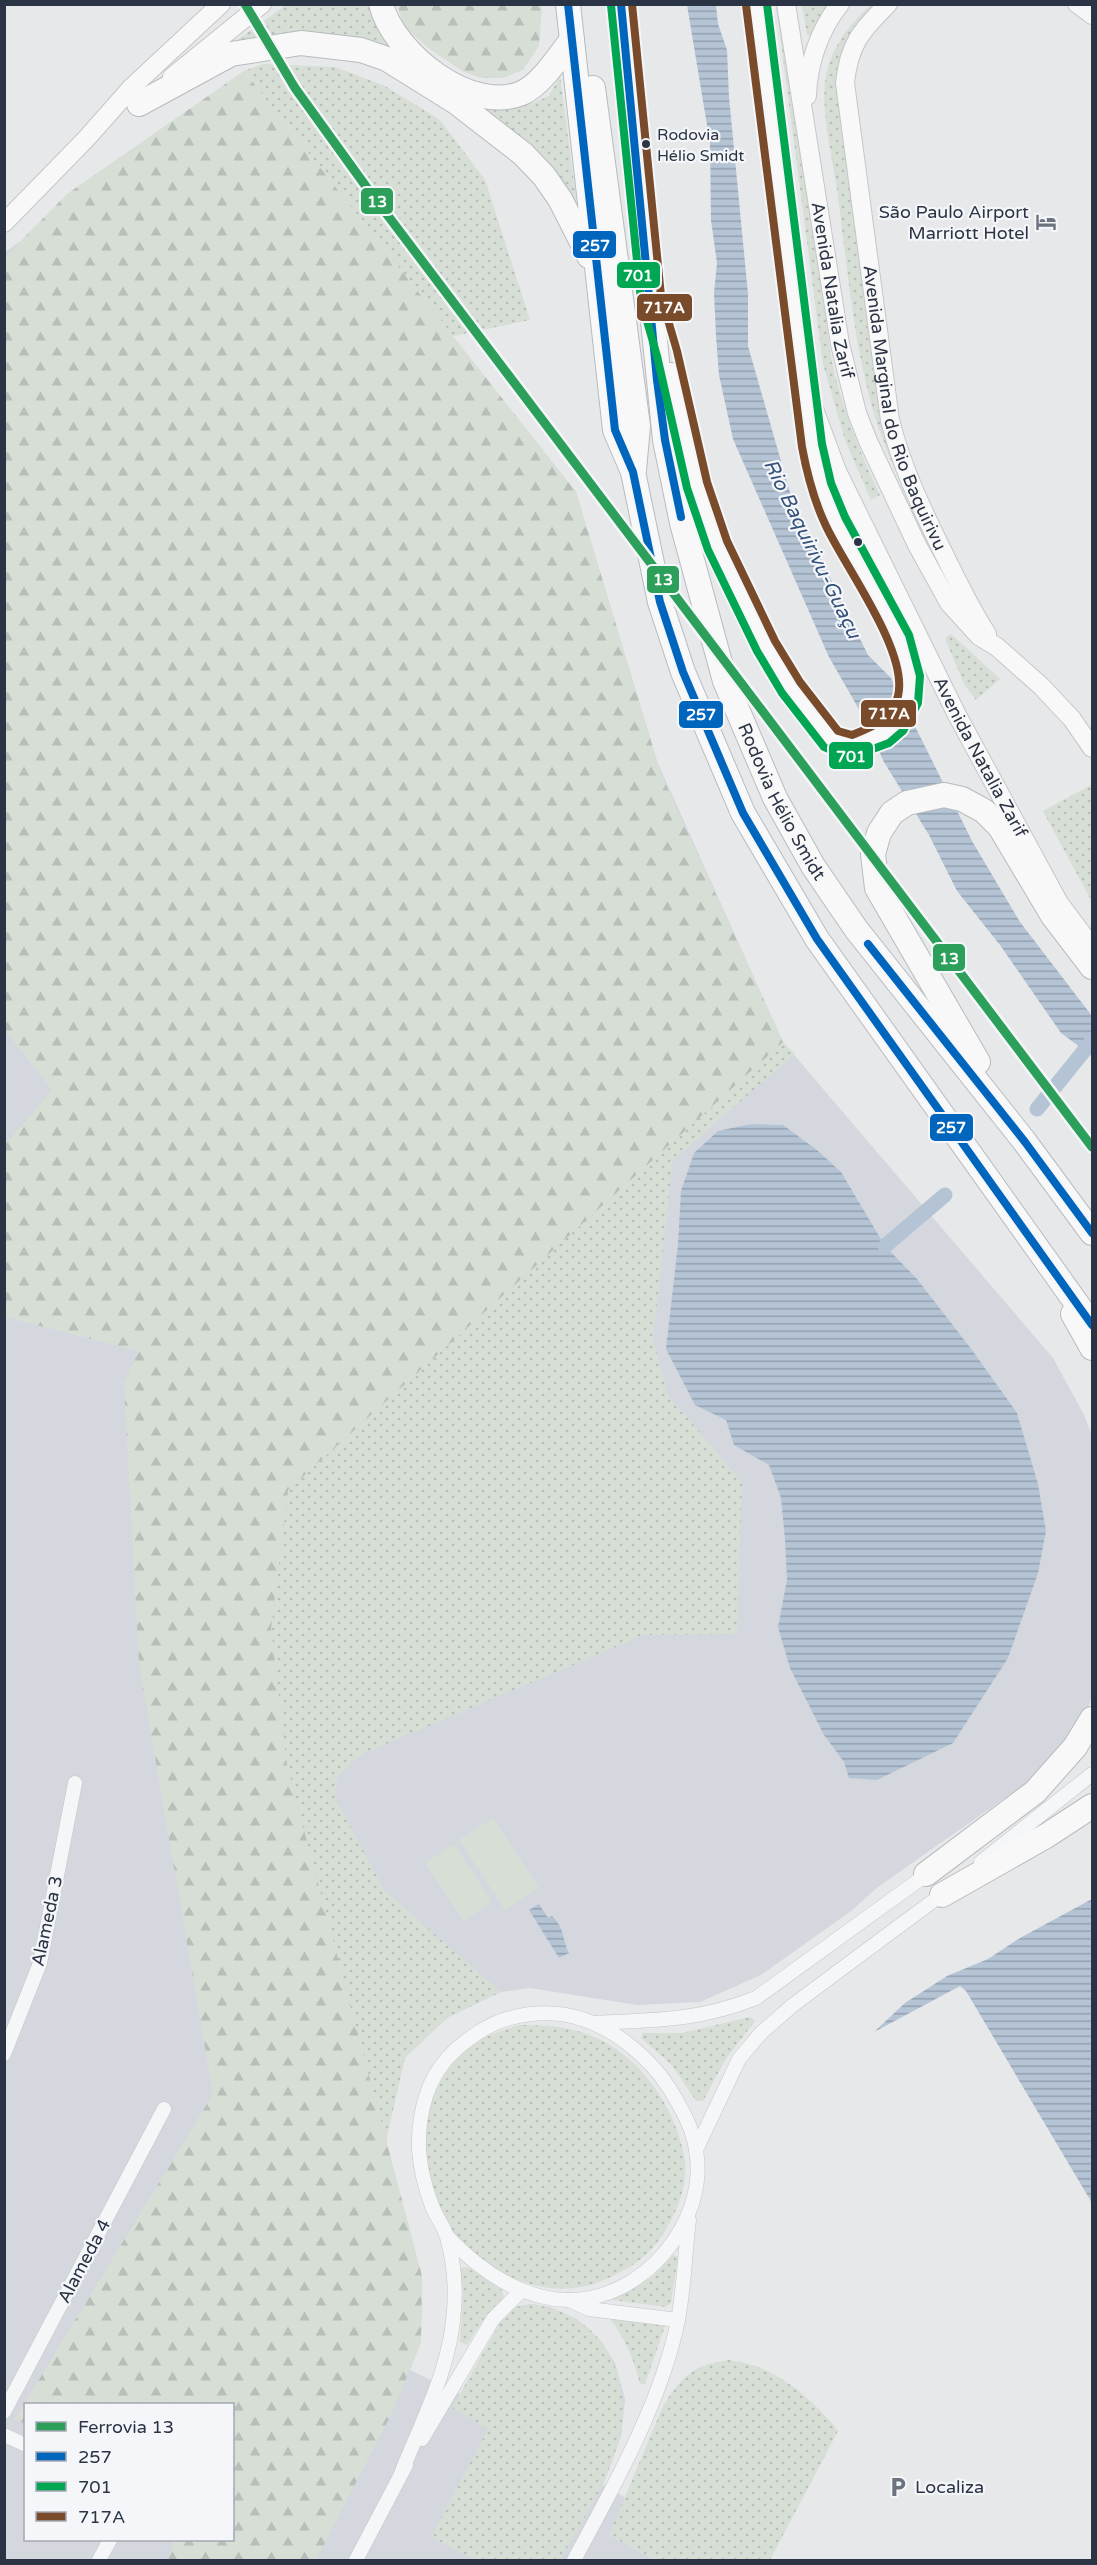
<svg xmlns="http://www.w3.org/2000/svg" width="1097" height="2565" viewBox="0 0 1097 2565" font-family="'Varela Round',sans-serif">
  <defs>
    <pattern id="grass-dots" width="8" height="8" patternUnits="userSpaceOnUse" patternTransform="scale(1.5)"><rect width="8" height="8" fill="#d6ded6"/><path d="M2 2h.1M6 6h.1" fill="none" stroke="#b8bfb9" stroke-width="1.8" stroke-linecap="round"/></pattern>
    <pattern id="forest-firs" width="22" height="20" patternUnits="userSpaceOnUse" patternTransform="scale(1.5)"><rect width="22" height="20" fill="#d6ded6"/><path d="M5 1l3.5 6h-7zM16 11l3.5 6h-7z" fill="#b8bfb9"/></pattern>
    <pattern id="water-rules" width="6" height="5" patternUnits="userSpaceOnUse" patternTransform="scale(1.5)"><rect width="6" height="5" fill="#b4c4d5"/><path d="M0 2.5h6" fill="none" stroke="#93a0af"/></pattern>
  </defs>
  <rect width="100%" height="100%" fill="#e6e8ea"/>
  <path fill="#d4d7dd" fill-rule="evenodd" d="M244,80L576,492L657,761L783,1042L1053,1358L1084,1415L1092,1436V1697L1087,1709L1039,1774L878,1887L851,1911L761,1975L700,2002L637,2005L530,1988L501,1992L360,2042L422,2277L421,2342L410,2370L460,2394L503,2318L515,2307L531,2304L550,2307L577,2319L601,2341L615,2363L625,2399L621,2436L603,2485L626,2498L609,2535L655,2560H5L4,253ZM26,2404H232V2540H26Z"/>
  <g fill="url(#grass-dots)">
    <path d="M286,5H369L374,20L389,44L486,105L510,108L535,102L549,96L560,76L577,206L550,171L375,52L212,58Z"/>
    <path d="M776,5H784L831,357C841,406 859,450 880,495L871,500L845,440L823,364Z"/>
    <path d="M802,5H831L813,39L807,34Z"/>
    <path d="M871,5H891L850,44L853,182L890,453L908,498C899,477 888,456 881,435C854,357 848,271 837,189C832,155 820,110 826,76C832,47 849,24 871,5Z"/>
    <path d="M263,64L335,67L385,86L440,120L485,180L530,320L453,336L244,71Z"/>
    <path d="M951,634L1000,679L976,700L964,684L945,638Z"/>
    <path d="M1091,785L1092,788V902L1043,811Z"/>
    <path d="M783,1042L795,1054L673,1160L653,1339L668,1395L742,1482L737,1634L644,1635L362,1754L337,1777L335,1797L384,1890L501,1992L447,2018L405,2058L386,2141L287,1766L271,1629L288,1490Z"/>
    <path d="M750,2017L755,2021L725,2060L703,2101H696L672,2065L641,2038L643,2033H682Z"/>
    <path d="M519,2025C544,2025 570,2026 594,2037C641,2057 674,2106 684,2155C690,2184 675,2217 659,2240C644,2260 624,2272 601,2281C544,2305 472,2269 443,2216C421,2175 418,2122 441,2081C447,2070 455,2058 465,2049C481,2037 500,2031 519,2025Z"/>
    <path d="M673,2255L678,2257L671,2303L665,2307L613,2300V2296L652,2277Z"/>
    <path d="M467,2267L502,2290L504,2297L485,2317L467,2345L460,2342L463,2294L460,2268Z"/>
    <path d="M531,2304C559,2308 588,2321 604,2346C652,2420 597,2495 560,2560H476L431,2537L488,2429L452,2408L503,2318L515,2307Z"/>
    <path d="M612,2314L661,2321L665,2326L645,2384H640C634,2360 626,2339 610,2319Z"/>
    <path d="M729,2360C774,2365 811,2397 838,2431L770,2560H655L609,2535L663,2406C682,2376 693,2365 729,2360Z"/>
  </g>
  <g fill="url(#forest-firs)">
    <path d="M397,5H542L539,46L523,70L502,78H481L464,72L431,50L404,27Z"/>
    <path d="M244,71L576,492L661,774L783,1042L288,1490L271,1629L287,1766L422,2276L421,2342L392,2413L316,2560H168L174,2540H232V2404H26L25,2424L15,2419L213,2094L139,1664L124,1384L138,1351L5,1317V1145L52,1090L5,1030L4,258L67,194Z"/>
  </g>
  <g fill="#d6ded6">
    <path d="M493,1818L539,1888L505,1910L459,1840Z"/>
    <path d="M454,1844L492,1902L463,1921L425,1863Z"/>
  </g>
  <g fill="url(#water-rules)">
    <path d="M687,5H716L718,24L727,50L729,97L748,294V346L793,503L868,655L891,678L972,841L1020,922L1092,1016V1056L1061,1033L1000,945L957,891L929,835L884,762L864,718L829,657L733,439L719,375L716,336L714,293L717,263L711,220L710,143Z"/>
    <path d="M751,1124L783,1125L817,1150L841,1172L885,1246L917,1279L972,1350L1017,1413L1038,1484L1046,1531L1038,1573L1008,1658L953,1743L877,1780L849,1778L844,1762L824,1735L790,1668L778,1627L787,1580L785,1539L781,1498L769,1465L734,1445L726,1420L695,1405L666,1349L678,1244L681,1191L694,1153L718,1131Z"/>
    <path d="M1092,1899V2203L966,1991L960,1986L874,2032L905,2003L947,1976L988,1959L1020,1938Z"/>
    <path d="M539,1904L548,1918L552,1916C565,1928 562,1939 569,1953L559,1958L529,1910Z"/>
  </g>
  <g fill="none" stroke-linecap="round" stroke-linejoin="round">
    <g stroke="#b4c4d5" stroke-width="15">
      <path d="M1037,1109L1092,1041"/>
      <path d="M885,1246L945,1195"/>
    </g>
    <g stroke="#c4c6c8" stroke-width="15">
      <g id="minor">
        <path d="M981,1862L1092,1774"/>
        <path d="M594,2023C655,2020 698,2021 756,1998L930,1872"/>
        <path d="M4,2054L40,1963L75,1783"/>
        <path d="M696,2150L739,2059L761,2033L793,2005L945,1892"/>
        <path d="M569,2300L589,2309L678,2320"/>
        <path d="M4,2412L164,2109"/>
        <path d="M4,2435L26,2445"/>
        <path d="M422,2439L493,2319L522,2290"/>
        <path d="M402,2471C423,2419 451,2366 454,2310C456,2287 453,2259 447,2237C444,2226 436,2217 432,2206C418,2169 414,2135 426,2096C435,2067 454,2048 479,2032C508,2013 549,2008 582,2019C615,2029 651,2059 669,2088C681,2107 693,2128 696,2150C709,2223 642,2301 568,2300C519,2299 478,2269 446,2235"/>
        <path d="M99,2560L110,2540"/>
        <path d="M356,2560L406,2465"/>
        <path d="M574,2560C613,2488 662,2401 678,2320C684,2288 685,2253 689,2220"/>
      </g>
    </g>
    <g stroke="#c4c6c8" stroke-width="18">
      <path id="tertiary" d="M1076,4L1092,16"/>
    </g>
    <g stroke="#c4c6c8" stroke-width="20">
      <g id="secondary">
        <path id="s1" d="M756,4L805,385L837,471L957,715L1059,903L1092,947"/>
        <path id="s2" d="M786,4L840,344L857,413L868,441L917,545L949,603L979,636L997,647L1041,686L1072,719L1092,748"/>
        <path id="s3" d="M888,4C861,31 849,44 845,83L890,420C901,465 921,507 941,548C956,578 969,607 987,634"/>
        <path d="M172,77L262,4"/>
        <path d="M807,96C808,64 819,30 840,4"/>
        <path d="M4,223L86,139L132,87L221,4"/>
      </g>
    </g>
    <g stroke="#b8bbbf" stroke-width="26">
      <g id="motorway">
        <path d="M381,4C393,53 471,115 522,93C543,83 557,58 572,40"/>
        <path d="M568,4L615,430L633,472L660,602L683,672L743,813L817,939L1092,1325"/>
        <path id="s4" d="M621,4L665,440L682,523L725,681L775,798L813,866L856,929L1025,1142L1092,1233"/>
        <path d="M593,88L638,426L634,470"/>
        <path d="M139,104L231,54L301,43L361,50L387,59L456,102L523,154L544,176L560,199L589,256"/>
        <path d="M671,375C695,492 732,608 804,704C814,718 827,740 844,745C857,748 868,742 879,737C899,727 910,701 910,680C911,635 855,564 835,522C814,478 810,432 805,385"/>
        <path d="M978,1062L877,888L873,854L879,833L892,813L907,803L944,795L962,799L984,811L1000,827L1053,916L1092,967"/>
        <path d="M1073,1314L1092,1348"/>
        <path d="M926,1874L1035,1792L1075,1747L1092,1719"/>
        <path d="M942,1895L1046,1836L1092,1806"/>
      </g>
    </g>
    <use href="#minor" stroke="#f5f6f7" stroke-width="14"/>
    <use href="#tertiary" stroke="#f5f6f7" stroke-width="16"/>
    <use href="#secondary" stroke="#f8f8f8" stroke-width="18"/>
    <use href="#motorway" stroke="#f8f8f8" stroke-width="24"/>
    <g stroke="#f4f6f9" stroke-width="12">
      <g id="bus-1">
        <path d="M568,4L615,430L633,472L660,602L683,672L743,813L817,939L1092,1325"/>
        <path d="M621,4L657,380L665,440L681,517"/>
        <path d="M868,944L1025,1142L1092,1233"/>
      </g>
    </g>
    <g stroke="#f4f6f9" stroke-width="12">
      <path id="bus-2" d="M611,5L641,300L657,356L687,488L708,550L757,651L782,693L824,747L841,755L854,756L889,743L903,731L918,703L920,676L909,635L845,517L831,483L822,444L767,4"/>
    </g>
    <g stroke="#f4f6f9" stroke-width="12">
      <path id="bus-3" d="M632,4L661,296L677,351L707,482L727,541L775,641L800,682L838,731L852,735C872,727 892,720 898,696C909,652 845,567 826,526C814,501 807,474 802,447L746,5"/>
    </g>
    <use href="#bus-1" stroke="#0065bd" stroke-width="8"/>
    <use href="#bus-2" stroke="#00a651" stroke-width="8"/>
    <use href="#bus-3" stroke="#7a4b2a" stroke-width="8"/>
    <g stroke="#f4f6f9" stroke-width="14">
      <path id="rail-1" d="M245,4L295,88L370,192L1092,1147"/>
    </g>
    <use href="#rail-1" stroke="#2ca05a" stroke-width="9"/>
  </g>
  <defs>
    <g id="hotel-bare" transform="scale(1.62)"><path d="M-6-4.5h1.5V1H6V5H4.5V3h-9V5H-6ZM-4 0a1.8 1.8 0 1 1 3.6 0ZM.5 0V-2.5h3Q6-2.5 6 0Z" fill="#6c737f" stroke="#f4f6f9" stroke-width="2.5" paint-order="stroke"/></g>
    <g id="parking-bare" transform="scale(1.62)"><path d="M-3.5-5.5H1a3.5 3.5 0 0 1 0 7H-1V5.5H-3.5ZM-1-3.4V-.6H.8a1.4 1.4 0 0 0 0-2.8Z" fill="#6c737f" stroke="#f4f6f9" stroke-width="2.5" paint-order="stroke"/></g>
  </defs>
  <g fill-rule="evenodd">
    <use href="#hotel-bare" x="1046" y="222"/>
    <use href="#parking-bare" x="898" y="2487"/>
  </g>
  <g fill="#2b3445" stroke="#f4f6f9" stroke-width="2">
    <circle cx="646" cy="144" r="5"/>
    <circle cx="858" cy="542" r="5"/>
  </g>
  <g text-anchor="middle" dominant-baseline="central" stroke-width="4.5" stroke-linejoin="round" paint-order="stroke">
    <g font-size="16" fill="#2b3445" stroke="#f4f6f9" text-anchor="start">
      <text x="657" y="135">Rodovia<tspan x="657" dy="21">Hélio Smidt</tspan></text>
    </g>
    <g font-size="18" fill="#2b3445" stroke="#f4f6f9" text-anchor="end">
      <text x="1029" y="212">São Paulo Airport<tspan x="1029" dy="21">Marriott Hotel</tspan></text>
      <text x="915" y="2487" text-anchor="start">Localiza</text>
    </g>
    <g font-size="18" fill="#2b3445" stroke="#f4f6f9">
      <text stroke="none"><textPath href="#s2" startOffset="290">Avenida Natalia Zarif</textPath></text>
      <text stroke="none"><textPath href="#s3" startOffset="424">Avenida Marginal do Rio Baquirivu</textPath></text>
      <text stroke="none"><textPath href="#s1" startOffset="796">Avenida Natalia Zarif</textPath></text>
      <text stroke="none"><textPath href="#s4" startOffset="820">Rodovia Hélio Smidt</textPath></text>
      <text transform="translate(47 1921) rotate(-78)">Alameda 3</text>
      <text transform="translate(84 2261) rotate(-62)">Alameda 4</text>
    </g>
    <g font-size="20" font-style="italic" fill="#34527a" stroke="#f4f6f9">
      <text transform="translate(812 549) rotate(64)">Rio Baquirivu-Guaçu</text>
    </g>
  </g>
  <g stroke="#f4f6f9" stroke-width="2">
    <rect x="360" y="187" width="34" height="28" rx="6" fill="#2ca05a"/>
    <rect x="572" y="230" width="45" height="29" rx="6" fill="#0065bd"/>
    <rect x="616" y="261" width="45" height="28" rx="6" fill="#00a651"/>
    <rect x="636" y="293" width="57" height="29" rx="6" fill="#7a4b2a"/>
    <rect x="646" y="565" width="34" height="29" rx="6" fill="#2ca05a"/>
    <rect x="860" y="699" width="57" height="29" rx="6" fill="#7a4b2a"/>
    <rect x="678" y="700" width="46" height="29" rx="6" fill="#0065bd"/>
    <rect x="828" y="741" width="46" height="29" rx="6" fill="#00a651"/>
    <rect x="932" y="943" width="34" height="29" rx="6" fill="#2ca05a"/>
    <rect x="929" y="1113" width="45" height="29" rx="6" fill="#0065bd"/>
  </g>
  <g font-size="16" text-anchor="middle" font-weight="bold" fill="#fff">
    <text x="377" y="207">13</text>
    <text x="595" y="251">257</text>
    <text x="638" y="281">701</text>
    <text x="664" y="313">717A</text>
    <text x="663" y="585">13</text>
    <text x="889" y="719">717A</text>
    <text x="701" y="720">257</text>
    <text x="851" y="762">701</text>
    <text x="949" y="964">13</text>
    <text x="951" y="1133">257</text>
  </g>
  <rect width="1097" height="2565" fill="none" stroke="#2b3445" stroke-width="12"/>
  <rect x="24" y="2403" width="210" height="138" fill="#f4f6f9" stroke="#a4a8b1" stroke-width="1.5"/>
  <rect x="36" y="2422" width="30" height="9" fill="#2ca05a" stroke="#a4a8b1" stroke-width="1.5"/>
  <text x="78" y="2433" font-size="18" fill="#2b3445">Ferrovia 13</text>
  <rect x="36" y="2452" width="30" height="9" fill="#0065bd" stroke="#a4a8b1" stroke-width="1.5"/>
  <text x="78" y="2463" font-size="18" fill="#2b3445">257</text>
  <rect x="36" y="2482" width="30" height="9" fill="#00a651" stroke="#a4a8b1" stroke-width="1.5"/>
  <text x="78" y="2493" font-size="18" fill="#2b3445">701</text>
  <rect x="36" y="2512" width="30" height="9" fill="#7a4b2a" stroke="#a4a8b1" stroke-width="1.5"/>
  <text x="78" y="2523" font-size="18" fill="#2b3445">717A</text>
</svg>
